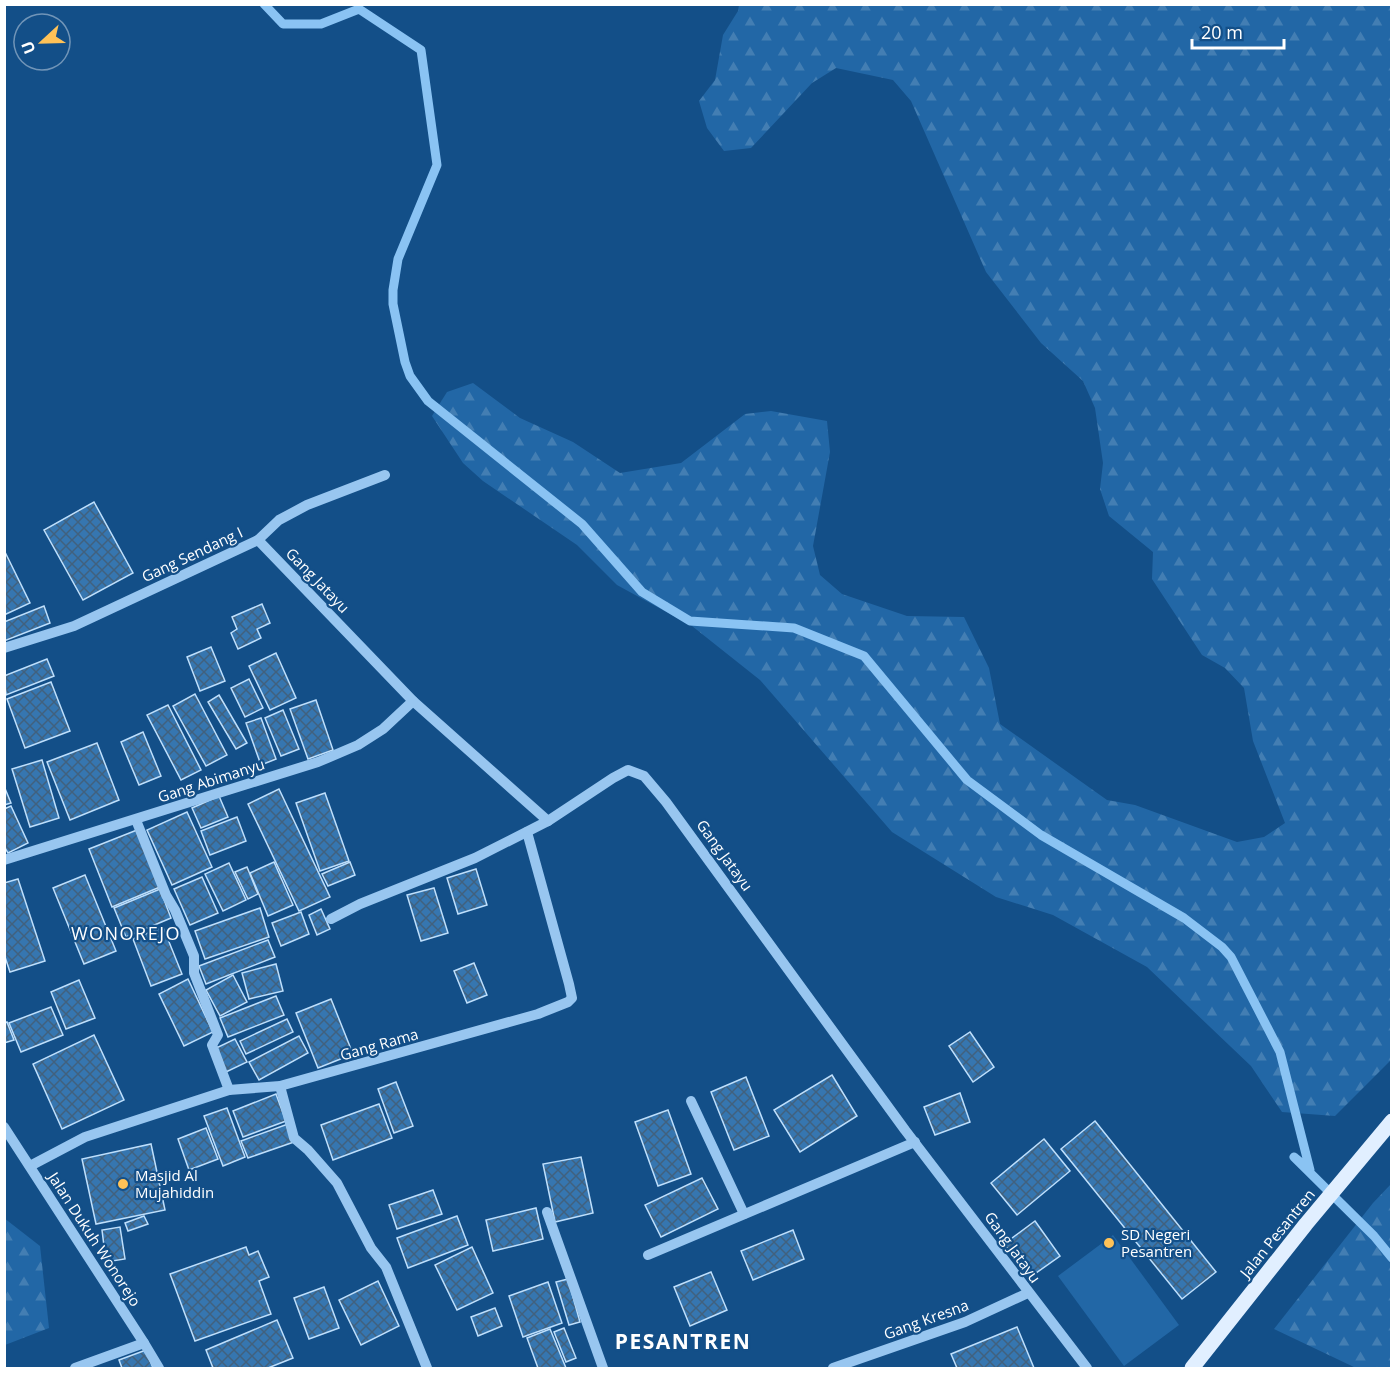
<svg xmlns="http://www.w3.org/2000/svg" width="1396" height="1373" viewBox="0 0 1396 1373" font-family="'Open Sans',sans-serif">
  <defs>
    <pattern id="forest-firs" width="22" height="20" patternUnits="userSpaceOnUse" patternTransform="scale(1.5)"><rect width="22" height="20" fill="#2267a6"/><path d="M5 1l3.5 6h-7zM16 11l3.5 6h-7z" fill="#437eb3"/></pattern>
    <pattern id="building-cross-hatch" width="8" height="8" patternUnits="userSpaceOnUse" patternTransform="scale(1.5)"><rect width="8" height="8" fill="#3676b0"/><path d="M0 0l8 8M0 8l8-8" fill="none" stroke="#41617e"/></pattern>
  </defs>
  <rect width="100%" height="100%" fill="#134f88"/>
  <g fill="url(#forest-firs)">
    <path d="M739,5H1391V1060L1335,1116L1282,1112L1251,1066L1147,967L1053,915L996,897L892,832L760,680L692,626L617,585L577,545L483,481L463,463L432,416L447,392L473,383L520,418L573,442L620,473L681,463L745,414L771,411L827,421L830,452L813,546L820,575L842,594L907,616L964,617L989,668L1000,724L1107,800L1135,805L1237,842L1264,837L1285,823L1253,741L1244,688L1225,668L1202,655L1152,579L1153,552L1109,516L1100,489L1103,463L1095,408L1083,381L1041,343L986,272L911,101L893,80L836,68L812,83L751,148L724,151L707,128L699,101L715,80L723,35L738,11Z"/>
    <path d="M1391,1184V1368H1356L1274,1329L1373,1203Z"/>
    <path d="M4,1218L40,1246L49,1328L5,1345Z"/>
  </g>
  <path fill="#2267a6" d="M1113,1235L1179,1325L1124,1366L1058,1276Z"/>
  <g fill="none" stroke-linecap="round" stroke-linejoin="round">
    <path stroke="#8ac3f3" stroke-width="9" d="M264,4L283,24H321L359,9L421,50L437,165L398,259L393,290V304L405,362L410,376L428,401L582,524L642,592L690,621L794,628L864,656L967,780L1041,835L1184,918L1222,947L1231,957L1280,1052L1310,1170L1294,1157L1374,1236L1392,1258"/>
  </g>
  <g fill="url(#building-cross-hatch)" stroke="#bedffc" stroke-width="1.5">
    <path d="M94,502L133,573L83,600L44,530Z"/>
    <path d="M4,550L30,603L4,615Z"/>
    <path d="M262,604L270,623L257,629L261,638L238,649L231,633L237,629L232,617Z"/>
    <path d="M44,606L50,623L4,641V622Z"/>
    <path d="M211,647L225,681L200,691L187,657Z"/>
    <path d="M276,653L296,698L270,710L249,666Z"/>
    <path d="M47,659L54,676L6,695L4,676Z"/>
    <path d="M249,679L263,708L245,717L231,688Z"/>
    <path d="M51,682L70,731L25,748L7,699Z"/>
    <path d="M195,694L227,755L206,766L173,706Z"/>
    <path d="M219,695L247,743L236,749L208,702Z"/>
    <path d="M316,700L333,750L308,759L290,709Z"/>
    <path d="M168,705L201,770L181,780L147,715Z"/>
    <path d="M283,710L299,749L281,756L265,718Z"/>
    <path d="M261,718L276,759L261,765L246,723Z"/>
    <path d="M143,732L161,776L139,785L121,742Z"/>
    <path d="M97,743L119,800L70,820L47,762Z"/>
    <path d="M42,760L59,818L30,827L12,769Z"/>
    <path d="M4,786L11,803L4,805Z"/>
    <path d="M279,789L330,897L299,911L248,804Z"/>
    <path d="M325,793L349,861L320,871L296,803Z"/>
    <path d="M219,796L228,817L201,828L192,808Z"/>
    <path d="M11,806L28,843L8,853L4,846V809Z"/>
    <path d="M187,812L212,867L172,885L147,830Z"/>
    <path d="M237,817L246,841L210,855L201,831Z"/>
    <path d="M137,830L160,887L112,907L89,849Z"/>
    <path d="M274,862L293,905L268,916L250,873Z"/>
    <path d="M350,862L355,875L328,886L322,874Z"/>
    <path d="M229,863L246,900L223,911L205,874Z"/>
    <path d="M247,867L258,894L248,899L235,872Z"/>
    <path d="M476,869L487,905L458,914L447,878Z"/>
    <path d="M85,875L116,951L84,964L53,888Z"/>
    <path d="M202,877L218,913L190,925L174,889Z"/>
    <path d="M18,879L45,961L10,972L4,954V883Z"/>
    <path d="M434,888L448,933L421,941L407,895Z"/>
    <path d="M160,889L171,918L126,937L114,908Z"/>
    <path d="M260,908L269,937L205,959L195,931Z"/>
    <path d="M321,909L330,929L317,935L309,915Z"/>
    <path d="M301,912L309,934L281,946L272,923Z"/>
    <path d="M163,927L182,974L151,986L133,939Z"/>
    <path d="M268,940L275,957L206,984L199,966Z"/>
    <path d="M474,963L487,995L467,1003L454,971Z"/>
    <path d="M276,964L283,991L249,999L242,973Z"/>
    <path d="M233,975L247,1002L220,1016L206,990Z"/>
    <path d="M188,979L213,1032L184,1046L159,994Z"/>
    <path d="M79,980L95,1018L66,1029L51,992Z"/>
    <path d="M276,996L284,1015L228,1037L220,1018Z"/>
    <path d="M331,999L353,1054L318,1068L296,1013Z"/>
    <path d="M51,1007L63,1035L21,1052L9,1023Z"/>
    <path d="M287,1019L293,1032L246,1054L240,1041Z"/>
    <path d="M7,1022L14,1040L4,1043V1023Z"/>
    <path d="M970,1032L994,1067L973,1082L949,1046Z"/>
    <path d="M94,1035L124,1100L62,1129L33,1064Z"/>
    <path d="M299,1036L308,1053L259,1080L249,1062Z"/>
    <path d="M235,1039L247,1062L226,1072L214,1049Z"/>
    <path d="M832,1075L857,1116L800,1152L774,1110Z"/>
    <path d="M746,1077L769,1136L734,1150L711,1092Z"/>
    <path d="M396,1082L413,1126L394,1133L378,1089Z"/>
    <path d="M960,1093L970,1122L935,1135L924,1107Z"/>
    <path d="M276,1094L286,1121L243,1137L233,1111Z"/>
    <path d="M379,1104L392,1138L333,1160L321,1125Z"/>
    <path d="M227,1108L245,1157L223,1166L204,1116Z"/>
    <path d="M668,1110L691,1174L658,1186L635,1122Z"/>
    <path d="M1095,1121L1216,1272L1182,1299L1061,1149Z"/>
    <path d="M288,1124L294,1142L248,1158L241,1141Z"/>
    <path d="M206,1128L218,1159L189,1170L178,1139Z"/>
    <path d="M1044,1139L1070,1171L1017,1215L991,1183Z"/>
    <path d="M151,1144L165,1210L96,1224L82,1159Z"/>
    <path d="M581,1157L593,1213L555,1222L543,1164Z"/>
    <path d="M702,1178L718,1209L661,1237L645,1205Z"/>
    <path d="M433,1190L442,1214L397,1229L389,1205Z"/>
    <path d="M536,1208L543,1239L493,1251L486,1220Z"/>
    <path d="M144,1216L148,1224L128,1231L125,1223Z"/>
    <path d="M457,1216L468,1245L408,1268L397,1238Z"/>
    <path d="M1035,1221L1060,1256L1029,1278L1004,1244Z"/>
    <path d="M120,1227L125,1259L106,1262L102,1230Z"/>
    <path d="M793,1230L804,1259L753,1280L741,1251Z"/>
    <path d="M246,1247L249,1255L258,1251L269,1277L259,1281L271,1314L195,1341L170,1274Z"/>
    <path d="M472,1247L493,1293L457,1310L435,1265Z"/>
    <path d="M711,1272L727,1310L690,1326L674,1287Z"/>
    <path d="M568,1279L580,1322L569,1325L556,1282Z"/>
    <path d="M378,1281L399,1326L361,1345L339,1300Z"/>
    <path d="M548,1282L562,1323L523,1337L509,1296Z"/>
    <path d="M324,1287L339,1328L309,1339L294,1298Z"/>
    <path d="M495,1308L502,1326L478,1336L471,1317Z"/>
    <path d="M277,1320L293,1358L268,1368H213L206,1350Z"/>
    <path d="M1017,1327L1034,1368H957L951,1354Z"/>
    <path d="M564,1328L576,1358L566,1362L554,1332Z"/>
    <path d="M550,1329L566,1368H538L527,1338Z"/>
    <path d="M146,1350L153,1368H122L119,1360Z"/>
  </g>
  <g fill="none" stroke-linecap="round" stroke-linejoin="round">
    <g stroke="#98c6f0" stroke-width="10">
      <path d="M258,540L413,701L548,821L613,778L628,770L644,776L666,802L905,1130L1087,1368"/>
      <path d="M4,648L74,626L258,540L279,520L307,505L385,475"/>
      <path d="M136,820L166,895L175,910L194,956V973L218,1035L212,1045L229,1090"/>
      <path d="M4,860L318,762L358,745L383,729L413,701"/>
      <path d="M331,919L360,904L475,858L548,821"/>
      <path d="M280,1086L294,1138L308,1150L337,1183L371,1248L386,1267L427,1368"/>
      <path d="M691,1101L744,1214"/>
      <path d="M4,1127L144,1343L159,1368"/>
      <path d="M30,1166L85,1137L229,1090L280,1086L538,1014L568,1002L572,998L569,984L527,832"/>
      <path d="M547,1212L603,1368"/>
      <path d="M648,1255L915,1142"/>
      <path d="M75,1368L144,1343"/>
      <path d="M833,1368L965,1322L1028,1293"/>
    </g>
    <path stroke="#e1efff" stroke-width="15" d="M1192,1368L1306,1224L1392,1121"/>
  </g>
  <g fill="#ffc257" stroke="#134f88" stroke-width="2">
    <circle cx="123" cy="1184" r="6"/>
    <circle cx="1109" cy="1243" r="6"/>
  </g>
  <g text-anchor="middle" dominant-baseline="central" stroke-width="4.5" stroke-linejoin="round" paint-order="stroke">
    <g font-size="15" fill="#fff" stroke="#134f88">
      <text transform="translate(192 554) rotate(-25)">Gang Sendang I</text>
      <text transform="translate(318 580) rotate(46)">Gang Jatayu</text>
      <text transform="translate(211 780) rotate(-18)">Gang Abimanyu</text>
      <text transform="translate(725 855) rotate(54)">Gang Jatayu</text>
      <text transform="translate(379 1044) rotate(-16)">Gang Rama</text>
      <text transform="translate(1277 1233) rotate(-51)">Jalan Pesantren</text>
      <text transform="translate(95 1239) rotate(57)">Jalan Dukuh Wonorejo</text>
      <text transform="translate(1013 1247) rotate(54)">Gang Jatayu</text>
      <text transform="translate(926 1319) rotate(-20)">Gang Kresna</text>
    </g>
    <g font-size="15" fill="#fff" stroke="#134f88" text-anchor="start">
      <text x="135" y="1175">Masjid Al<tspan x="135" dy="17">Mujahiddin</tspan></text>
      <text x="1121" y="1234">SD Negeri<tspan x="1121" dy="17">Pesantren</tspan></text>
    </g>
    <g font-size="18" letter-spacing="1.5" fill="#fff" stroke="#134f88">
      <text x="126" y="933">WONOREJO</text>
    </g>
    <g font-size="21" font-weight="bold" letter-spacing="1.5" fill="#fff" stroke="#134f88">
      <text x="683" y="1341">PESANTREN</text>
    </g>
  </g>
  <rect width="1396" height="1373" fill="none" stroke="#ffffff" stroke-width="12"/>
  <g transform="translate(42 42) rotate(248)"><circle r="28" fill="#134f88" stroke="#7195b8" stroke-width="1.5"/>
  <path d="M0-4.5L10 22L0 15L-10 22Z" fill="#ffc257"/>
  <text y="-9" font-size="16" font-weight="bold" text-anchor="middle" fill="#ffffff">U</text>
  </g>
  <path d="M1192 39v9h92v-9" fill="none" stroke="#ffffff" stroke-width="3"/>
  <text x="1201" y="39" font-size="18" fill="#ffffff" stroke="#134f88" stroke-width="4.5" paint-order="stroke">20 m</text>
</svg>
